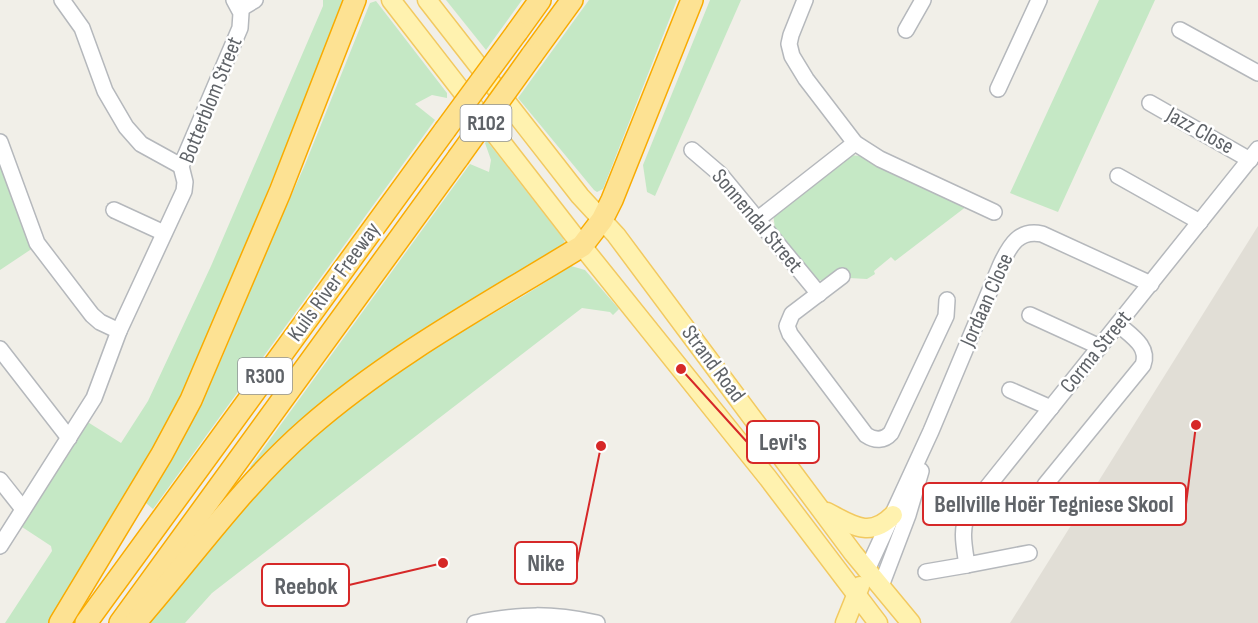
<svg xmlns="http://www.w3.org/2000/svg" width="1258" height="623" viewBox="0 0 1258 623" font-family="'Sofia Sans Condensed',sans-serif">
  <rect width="100%" height="100%" fill="#f1efe8"/>
  <path fill="#e1ded6" d="M1258,226V623H1010Z"/>
  <g fill="#c5e8c5">
    <path d="M323,0H343L340,13L198,362C155,452 102,537 51,623H5L52,551L51,546L19,525L86,421L121,443L148,401L211,266L323,6Z"/>
    <path d="M446,0H522L486,50Z"/>
    <path d="M589,0H677L603,189L597,192L594,190L518,98Z"/>
    <path d="M710,0H741L655,196L647,192L643,165Z"/>
    <path d="M1099,0H1155L1058,212L1010,193Z"/>
    <path d="M376,1L447,93V98L432,95L415,104L435,120L153,509L146,503L178,449L222,358L269,245L304,167L370,3Z"/>
    <path d="M487,141L563,238L565,243L564,247L255,470L250,467L470,164L489,172L491,160L485,143Z"/>
    <path d="M850,155L861,156L967,206L895,261L891,257L874,271L875,274L867,279L849,278L843,270C832,277 824,286 812,276L775,228L773,214Z"/>
    <path d="M0,160L33,248L0,270Z"/>
    <path d="M571,266L585,270L619,309L613,315L610,312L582,308L212,593L185,623H146L291,453L401,367L525,295Z"/>
  </g>
  <g fill="none" stroke-linecap="round" stroke-linejoin="round">
    <g stroke="#b5b8bc" stroke-width="18">
      <g id="minor">
        <path d="M62,0L82,28L105,91L126,127L141,144L181,166"/>
        <path d="M805,0L791,35L789,44L792,56L806,79L855,143L880,159L994,212"/>
        <path d="M240,9L255,0"/>
        <path d="M906,30L923,0"/>
        <path d="M1180,30L1258,73"/>
        <path d="M998,89L1039,0"/>
        <path d="M1150,103L1250,160"/>
        <path d="M0,142L37,243L92,315L100,322L119,331"/>
        <path d="M692,150L720,174L819,294"/>
        <path d="M1118,176L1200,222"/>
        <path d="M114,210L164,233"/>
        <path d="M758,219L855,143"/>
        <path d="M842,276L792,314L787,326L790,334L866,435C875,441 884,441 891,433L946,316L947,300"/>
        <path d="M1030,315L1100,347"/>
        <path d="M0,349L69,438"/>
        <path d="M1010,390L1051,408"/>
        <path d="M0,480L23,509"/>
        <path d="M1045,485L1143,365C1150,346 1130,335 1118,324"/>
        <path d="M0,546L94,398L119,331L184,191L185,182L181,166L240,28L241,13L234,0"/>
        <path d="M1029,553L967,565C964,545 960,530 969,510L1258,149"/>
        <path d="M867,570L931,431L1001,264C1010,245 1019,229 1042,234L1151,284"/>
        <path d="M926,572L967,565"/>
        <path d="M881,586L908,515L921,471"/>
        <path d="M475,623C523,614 549,613 597,623"/>
      </g>
    </g>
    <g stroke="#f2c960" stroke-width="21">
      <g id="major">
        <path d="M391,0L582,246L768,478L878,623"/>
        <path d="M427,0L580,196L616,235L853,553L911,623"/>
        <path d="M827,512C852,525 870,539 893,515"/>
        <path d="M845,623L860,586"/>
      </g>
    </g>
    <g stroke="#f9ab00" stroke-width="24">
      <g id="highway">
        <path d="M517,32L540,0"/>
        <path d="M532,55L572,0"/>
        <path d="M60,623L162,454L191,400L280,192L355,0"/>
        <path d="M86,623L445,130"/>
        <path d="M120,623L458,158"/>
        <path d="M135,623C191,559 242,486 307,429C389,357 489,303 582,246L602,220L612,200L692,0"/>
      </g>
    </g>
    <use href="#minor" stroke="#fff" stroke-width="15"/>
    <use href="#major" stroke="#fff2af" stroke-width="18"/>
    <use href="#highway" stroke="#fde293" stroke-width="21"/>
    <g stroke="#f9ab00" stroke-width="24" stroke-linecap="butt">
      <g id="highway-bridge">
        <path d="M445,130L517,32"/>
        <path d="M458,158L532,55"/>
      </g>
    </g>
    <use href="#highway-bridge" stroke="#fde293" stroke-width="21"/>
  </g>
  <g text-anchor="middle" dominant-baseline="central" stroke-width="5" stroke-linejoin="round" paint-order="stroke">
    <g fill="#fff" stroke="#8f9295" stroke-width="1.5">
      <rect x="460.5" y="105" width="51" height="36" rx="4.5"/>
      <rect x="238" y="358" width="54" height="36" rx="4.5"/>
    </g>
    <g font-size="21" font-weight="bold" fill="#5f6368">
      <text x="486" y="123">R102</text>
      <text x="265" y="376">R300</text>
    </g>
    <g font-size="22" fill="#5f6368" stroke="#fff">
      <text transform="translate(211 100) rotate(-68)">Botterblom Street</text>
      <text transform="translate(1200 131) rotate(29)">Jazz Close</text>
      <text transform="translate(757 221) rotate(50)">Sonnendal Street</text>
      <text transform="translate(334 282) rotate(-54)">Kuils River Freeway</text>
      <text transform="translate(987 300) rotate(-66)">Jordaan Close</text>
      <text transform="translate(1096 352) rotate(-51)">Corma Street</text>
      <text transform="translate(713 364) rotate(53)">Strand Road</text>
    </g>
  </g>
  <path fill="none" stroke="#d62828" stroke-width="2" d="M681 369L747 442M1196 425L1186 504M601 446L577 563M443 563L349 585"/>
  <g fill="#d62828" stroke="#fff" stroke-width="2">
    <circle cx="681" cy="369" r="6"/>
    <circle cx="1196" cy="425" r="6"/>
    <circle cx="601" cy="446" r="6"/>
    <circle cx="443" cy="563" r="6"/>
  </g>
  <g fill="#fff" stroke="#d62828" stroke-width="2">
    <rect x="747" y="421" width="72" height="42" rx="6"/>
    <rect x="923" y="483" width="263" height="42" rx="6"/>
    <rect x="515" y="542" width="62" height="42" rx="6"/>
    <rect x="262" y="564" width="87" height="42" rx="6"/>
  </g>
  <g font-size="24" text-anchor="middle" font-weight="bold" fill="#5f6368">
    <text x="783" y="450">Levi's</text>
    <text x="1054" y="512">Bellville Hoër Tegniese Skool</text>
    <text x="546" y="571">Nike</text>
    <text x="306" y="594">Reebok</text>
  </g>
</svg>
